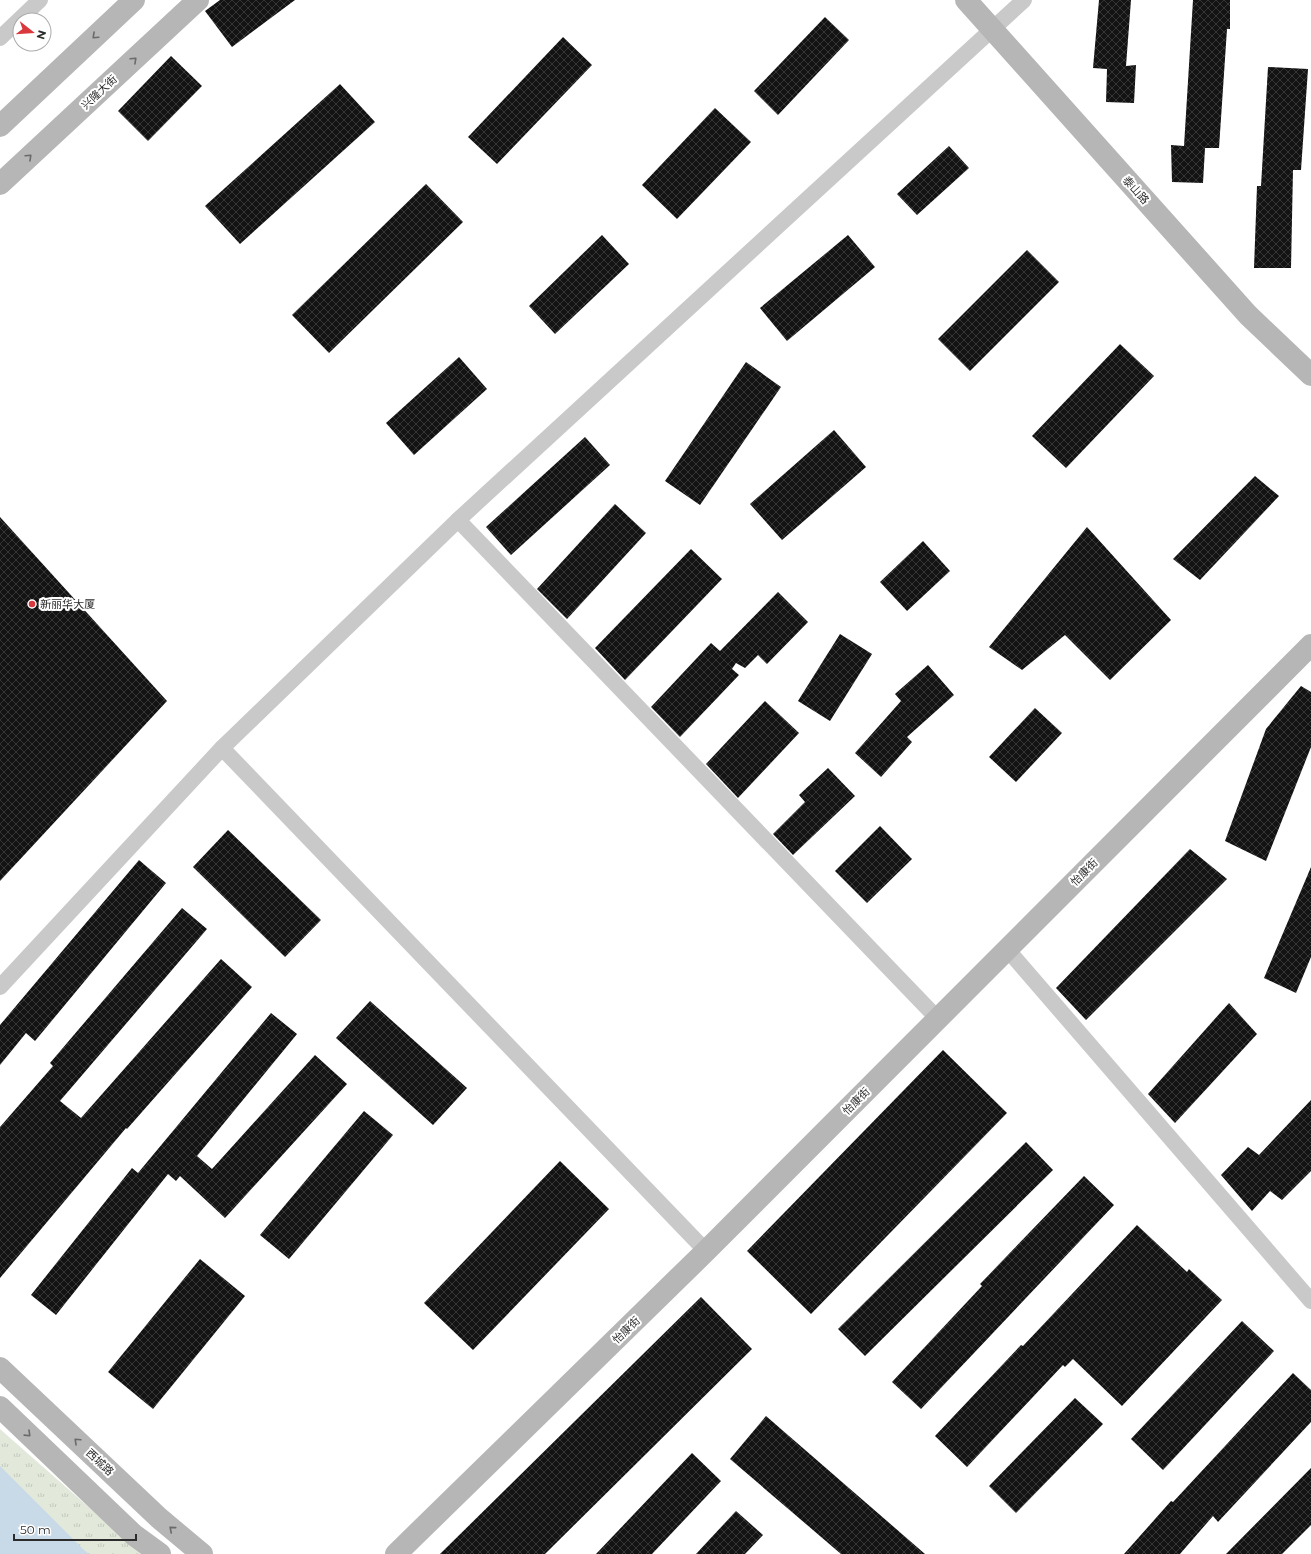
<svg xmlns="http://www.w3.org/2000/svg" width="1311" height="1554" viewBox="0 0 1311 1554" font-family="Montserrat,'Noto Sans SC',sans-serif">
  <defs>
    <pattern id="park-tufts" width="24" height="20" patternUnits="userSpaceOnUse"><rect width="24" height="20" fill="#e2e9db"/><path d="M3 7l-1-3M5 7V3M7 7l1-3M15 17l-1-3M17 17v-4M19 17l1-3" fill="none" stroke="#c2c8bc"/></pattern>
    <pattern id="building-cross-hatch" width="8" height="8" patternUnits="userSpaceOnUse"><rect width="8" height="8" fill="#131313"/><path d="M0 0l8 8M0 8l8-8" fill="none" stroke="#363636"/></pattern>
  </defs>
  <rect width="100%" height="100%" fill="#fff"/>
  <path fill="url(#park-tufts)" d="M0,1429L142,1554H0Z"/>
  <path fill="#c8dae8" d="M0,1466L84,1550L89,1554H0Z"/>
  <g fill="url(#building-cross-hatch)">
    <path d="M220,0H295L232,47L205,11Z"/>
    <path d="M1099,0H1131L1126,66L1136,65L1134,103L1106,102L1107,69L1093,68Z"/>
    <path d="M1193,0H1230V29H1227L1219,148H1205L1203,183L1172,182L1171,145L1184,146Z"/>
    <path d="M825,17L849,40L778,115L754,91Z"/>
    <path d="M563,37L592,65L497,164L468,137Z"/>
    <path d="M171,56L202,86L148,141L118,111Z"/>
    <path d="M1268,67L1308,69L1301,170H1293L1291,268H1254L1257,186H1261Z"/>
    <path d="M340,84L375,122L240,244L205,206Z"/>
    <path d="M715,108L751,142L677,219L642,185Z"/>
    <path d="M949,146L969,168L917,215L897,194Z"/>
    <path d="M426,184L463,222L329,353L292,315Z"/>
    <path d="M602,235L629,264L555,334L529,306Z"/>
    <path d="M848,235L875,267L787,341L760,308Z"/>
    <path d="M1027,250L1059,282L970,371L938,339Z"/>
    <path d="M1120,344L1154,376L1066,468L1032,436Z"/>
    <path d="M459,357L487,389L414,455L386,423Z"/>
    <path d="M746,362L781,387L700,505L665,481Z"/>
    <path d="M834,430L866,467L782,540L750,504Z"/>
    <path d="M585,437L610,465L511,555L486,527Z"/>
    <path d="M1255,476L1279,496L1200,580L1173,559Z"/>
    <path d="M615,504L646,533L567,619L537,589Z"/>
    <path d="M0,517L167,701L0,881Z"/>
    <path d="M1087,527L1171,620L1110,680L1065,635L1022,670L989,647Z"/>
    <path d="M923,541L950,571L907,611L880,582Z"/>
    <path d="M691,549L722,579L625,680L595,648Z"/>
    <path d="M778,592L808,622L767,664L758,655L745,668L736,663L732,669L739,675L680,737L651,707L711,643L720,651Z"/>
    <path d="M840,634L872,654L830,721L798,701Z"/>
    <path d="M928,665L954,695L907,737L912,742L881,777L855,753L901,701L895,694Z"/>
    <path d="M1301,686L1311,692V747L1266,861L1225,841L1266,729Z"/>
    <path d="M765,701L799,733L738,798L706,764Z"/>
    <path d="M1035,708L1062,733L1016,782L989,757Z"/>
    <path d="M828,768L855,796L793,855L773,834L805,802L799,795Z"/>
    <path d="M880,826L912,859L867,903L835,871Z"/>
    <path d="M228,830L321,920L285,957L193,867Z"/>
    <path d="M1190,849L1227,879L1086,1020L1056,988Z"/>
    <path d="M139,860L166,883L35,1041L26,1033L0,1065V1025Z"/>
    <path d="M1311,867V957L1296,993L1264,978Z"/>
    <path d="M182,908L207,929L60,1101L81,1118L221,959L252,987L127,1129L126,1128L0,1278V1127L53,1066L50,1063Z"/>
    <path d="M370,1001L467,1088L433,1125L336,1038Z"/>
    <path d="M1229,1003L1257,1034L1175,1123L1148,1094Z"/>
    <path d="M271,1013L297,1034L197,1156L212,1169L315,1055L347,1084L225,1218L180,1176L176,1181L168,1174L56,1315L31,1295L132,1168L138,1173Z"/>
    <path d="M943,1050L1007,1113L811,1314L747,1251Z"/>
    <path d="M1311,1100V1171L1282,1200L1270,1191L1252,1211L1221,1175L1248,1147L1259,1155Z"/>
    <path d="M364,1111L393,1135L289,1259L260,1235Z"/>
    <path d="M1026,1142L1053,1170L865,1356L838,1329Z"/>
    <path d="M560,1161L609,1209L473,1350L424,1303Z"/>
    <path d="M1084,1176L1114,1205L921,1409L892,1382L982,1286L980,1284Z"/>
    <path d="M1137,1225L1187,1272L1189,1269L1222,1300L1122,1406L1073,1359L1065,1367L1063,1365L967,1467L935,1436L1021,1345L1023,1346Z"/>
    <path d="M200,1259L245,1296L153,1409L108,1372Z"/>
    <path d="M701,1297L752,1349L545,1554H440Z"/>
    <path d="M1242,1321L1274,1351L1163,1470L1131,1439Z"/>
    <path d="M1293,1373L1311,1390V1422L1218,1522L1213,1516L1180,1554H1124L1171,1501L1173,1502Z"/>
    <path d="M1075,1398L1103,1424L1016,1513L989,1486Z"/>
    <path d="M766,1416L925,1554H841L730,1459Z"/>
    <path d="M692,1453L721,1481L652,1554H596Z"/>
    <path d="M1311,1468V1525L1282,1554H1226Z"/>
    <path d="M736,1511L763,1535L745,1554H696Z"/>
  </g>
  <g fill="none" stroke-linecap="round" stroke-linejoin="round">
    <g stroke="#c9c9c9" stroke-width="16">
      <path d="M0,38L40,0"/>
      <path d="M458,520L938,1019"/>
      <path d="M222,748L706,1251"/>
      <path d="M1007,949L1311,1301"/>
      <path d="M0,987L222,748L458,520L1024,0"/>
    </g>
    <g stroke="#b6b6b6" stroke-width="22">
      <path d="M966,0L1248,315L1311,375"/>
      <path d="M0,126L134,0"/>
      <path d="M0,184L198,0"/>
      <path d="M0,1368L159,1518L202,1554"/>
      <path d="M0,1407L134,1535L160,1554"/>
      <path d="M396,1554L706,1251L1311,645"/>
    </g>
  </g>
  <defs><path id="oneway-chevron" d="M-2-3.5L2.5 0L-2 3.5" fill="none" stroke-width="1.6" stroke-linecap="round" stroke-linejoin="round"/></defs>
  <g stroke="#6a6a6a">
    <use href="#oneway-chevron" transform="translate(95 36) rotate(137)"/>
    <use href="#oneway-chevron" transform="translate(134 60) rotate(-43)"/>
    <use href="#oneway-chevron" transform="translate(29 157) rotate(-43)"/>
    <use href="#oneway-chevron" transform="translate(28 1434) rotate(44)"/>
    <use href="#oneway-chevron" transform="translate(77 1441) rotate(-137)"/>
    <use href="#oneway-chevron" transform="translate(172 1529) rotate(-140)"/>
  </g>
  <circle fill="#d9393d" stroke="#fff" stroke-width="1.5" cx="32" cy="604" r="4"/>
  <g text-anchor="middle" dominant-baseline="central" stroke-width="4" stroke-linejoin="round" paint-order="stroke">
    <g font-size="11" fill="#2c2c2c" stroke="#fff">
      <text transform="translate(99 92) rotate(-43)">兴隆大街</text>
      <text transform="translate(1136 190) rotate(48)">泰山路</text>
      <text transform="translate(1084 872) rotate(-45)">怡康街</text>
      <text transform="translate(856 1101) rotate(-45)">怡康街</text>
      <text transform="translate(626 1330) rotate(-44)">怡康街</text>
      <text transform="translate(100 1462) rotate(43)">西城路</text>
    </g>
    <g font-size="11" fill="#2c2c2c" stroke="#fff" text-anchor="start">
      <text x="40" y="604">新丽华大厦</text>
    </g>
  </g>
  <g transform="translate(32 32) rotate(107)"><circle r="19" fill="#ffffff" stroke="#ababab"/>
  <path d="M0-3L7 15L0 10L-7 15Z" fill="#d9393d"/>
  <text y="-6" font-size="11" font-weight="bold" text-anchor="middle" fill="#2c2c2c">N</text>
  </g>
  <path d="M14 1534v6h122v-6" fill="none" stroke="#2c2c2c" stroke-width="2"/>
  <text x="20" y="1534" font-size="12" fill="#2c2c2c" stroke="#ffffff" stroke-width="3" paint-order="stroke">50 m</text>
</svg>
